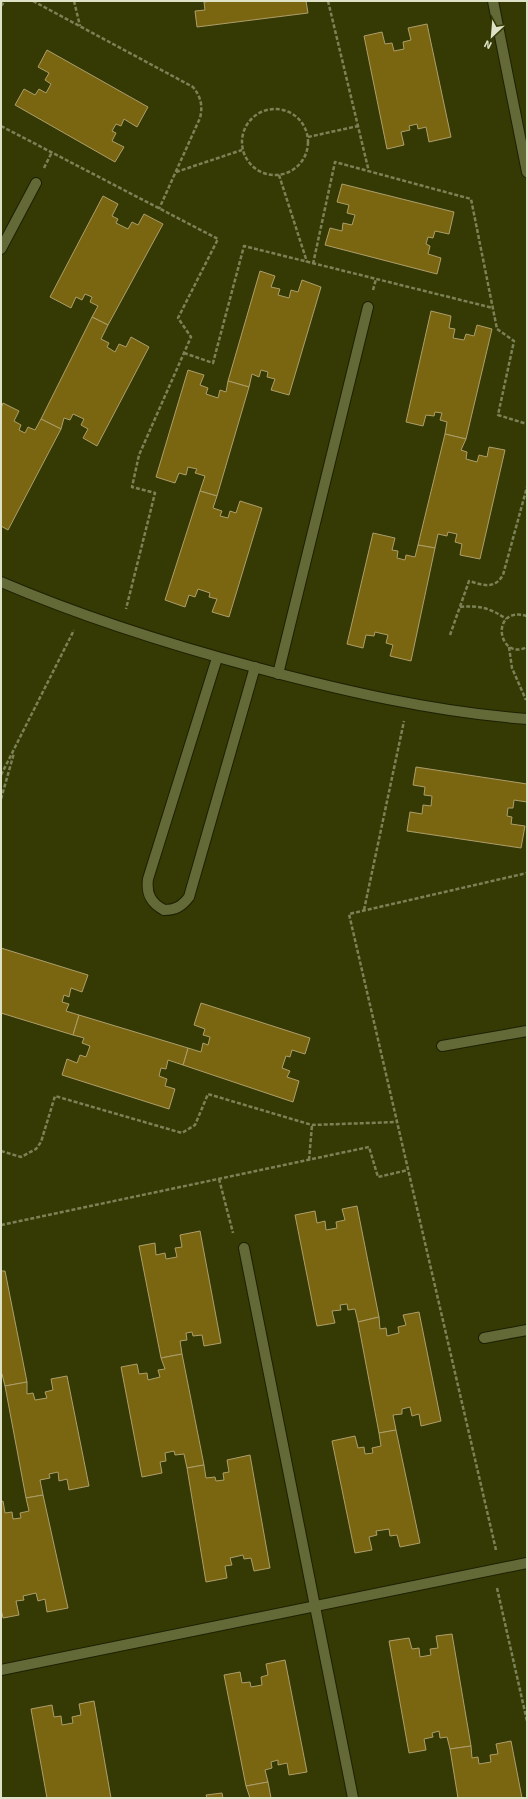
<svg xmlns="http://www.w3.org/2000/svg" width="528" height="1799" viewBox="0 0 528 1799" font-family="'Source Sans 3',sans-serif">
  <rect width="100%" height="100%" fill="#353a04"/>
  <g fill="#7a6611" stroke="#ad9e6b">
    <path d="M211,1H306L308,13L197,27L195,11L205,10L204,2Z"/>
    <path d="M427,24L451,137L429,142L426,127L418,129L417,124L409,126L410,130L401,132L404,145L387,149L364,36L382,32L385,44L392,43L394,51L404,49L403,42L411,40L408,28Z"/>
    <path d="M47,50L148,107L137,127L124,119L121,126L116,124L112,131L116,133L112,141L124,147L115,162L15,105L24,89L35,95L39,89L46,93L51,84L45,80L49,73L38,67Z"/>
    <path d="M342,184L454,212L449,234L435,231L433,238L428,237L426,244L430,246L428,254L441,258L437,274L325,245L330,228L342,231L343,223L352,225L355,215L347,213L349,205L337,202Z"/>
    <path d="M103,196L118,204L112,216L118,219L116,223L128,229L132,222L138,225L144,214L163,224L108,325L92,317L98,306L90,302L92,297L85,294L82,300L76,297L71,308L50,297Z"/>
    <path d="M260,271L275,276L271,287L280,289L278,295L289,298L291,290L298,292L302,280L321,287L289,395L271,390L275,379L267,377L268,372L261,370L259,377L252,374L249,387L228,381Z"/>
    <path d="M431,311L451,316L449,328L455,329L453,338L464,340L466,334L474,336L477,325L492,329L466,439L445,434L447,422L440,420L442,413L435,412L434,416L426,415L423,426L406,422Z"/>
    <path d="M92,317L108,325L101,339L109,343L107,347L115,352L119,344L126,347L131,337L149,347L97,446L83,438L88,429L81,425L84,419L73,414L70,420L64,418L61,429L41,419Z"/>
    <path d="M188,370L204,375L200,385L208,388L206,394L218,398L220,390L226,392L228,381L249,387L217,496L200,491L205,476L195,473L197,469L188,467L186,475L179,473L175,483L156,477Z"/>
    <path d="M3,403L19,411L14,421L21,425L19,430L25,433L28,427L35,430L41,419L61,429L8,530L1,526V408Z"/>
    <path d="M445,434L466,439L461,450L467,452L466,459L477,462L479,455L487,457L489,447L505,450L480,559L460,555L462,544L455,542L457,534L448,532L447,536L438,534L435,548L418,545Z"/>
    <path d="M200,491L217,496L213,508L222,511L220,516L228,518L230,511L236,513L240,501L262,508L229,617L212,612L217,599L209,597L210,593L198,589L195,597L189,595L185,607L165,600Z"/>
    <path d="M373,533L395,538L392,550L398,551L397,558L405,560L406,555L415,557L418,545L435,548L411,661L390,656L393,645L386,643L388,635L375,632L374,636L366,635L363,648L347,644Z"/>
    <path d="M416,767L527,784V802L514,800L513,808H508L507,816L512,817L511,824L525,826L521,848L407,831L410,812L422,814L423,805L431,806L432,796L424,795L425,787L413,785Z"/>
    <path d="M1,948L88,975L82,992L71,988L69,997L64,995L62,1002L69,1004L66,1011L79,1015L73,1035L1,1013Z"/>
    <path d="M201,1003L310,1038L305,1054L292,1050L290,1057L286,1056L282,1068L290,1071L287,1077L299,1081L293,1102L183,1065L188,1048L201,1052L203,1043L208,1045L210,1037L203,1035L205,1029L194,1025Z"/>
    <path d="M79,1015L188,1048L183,1065L168,1060L166,1069L161,1068L159,1076L167,1079L165,1086L175,1089L169,1109L62,1075L67,1059L77,1063L80,1055L86,1057L90,1046L82,1043L84,1038L73,1035Z"/>
    <path d="M357,1206L379,1317L358,1322L355,1309L348,1310L347,1304L340,1305L341,1310L332,1311L335,1323L317,1326L295,1215L315,1211L317,1223L325,1221L326,1230L337,1228L336,1222L345,1220L342,1209Z"/>
    <path d="M200,1231L221,1343L204,1346L202,1335L193,1336L192,1332L186,1333L187,1340L180,1341L182,1354L161,1358L139,1246L155,1243L156,1255L165,1253L166,1259L177,1257L175,1248L182,1247L180,1235Z"/>
    <path d="M1,1271H5L27,1382L5,1386L2,1374H1Z"/>
    <path d="M419,1312L441,1421L421,1426L419,1414L412,1416L410,1407L402,1409V1414L393,1415L396,1430L379,1433L358,1322L379,1317L380,1329L386,1328L387,1336L399,1333L398,1327L406,1325L403,1315Z"/>
    <path d="M182,1354L204,1465L187,1468L184,1454L175,1455L174,1451L165,1453L166,1461L160,1462L162,1473L142,1477L121,1367L137,1364L139,1374L147,1373L148,1380L160,1377L158,1370L165,1369L161,1358Z"/>
    <path d="M67,1376L89,1486L69,1490L67,1479L59,1481L58,1472L49,1474L50,1478L40,1480L43,1495L26,1498L5,1386L27,1382V1394L33,1393L35,1400L47,1398L45,1392L53,1390L51,1379Z"/>
    <path d="M396,1430L420,1543L400,1547L397,1535L390,1536L389,1529L376,1531L377,1535L369,1537L372,1550L355,1553L332,1441L355,1436L358,1448L364,1447L365,1454L373,1453L372,1448L381,1446L379,1433Z"/>
    <path d="M250,1455L270,1568L254,1571L251,1558L244,1559L243,1555L230,1558L232,1565L225,1566L227,1578L206,1582L187,1468L204,1465L206,1478L215,1477L216,1481L224,1480L223,1473L229,1472L227,1460Z"/>
    <path d="M43,1495L68,1608L47,1612L45,1599L38,1601L36,1593L23,1596L24,1600L16,1601L19,1615L3,1618L1,1609V1502L3,1501L5,1513L12,1512L13,1519L21,1518L20,1513L29,1511L26,1498Z"/>
    <path d="M452,1634L471,1746L450,1749L447,1737L440,1738L439,1731L432,1733L433,1737L424,1739L426,1750L409,1753L389,1641L409,1638L412,1649L419,1648L420,1657L431,1655L430,1649L438,1648L436,1636Z"/>
    <path d="M285,1660L307,1772L289,1775L287,1763L278,1765V1760L271,1762L272,1768L265,1770L268,1782L246,1786L224,1675L240,1672L242,1683L250,1682L251,1687L262,1685L261,1677L268,1675L266,1664Z"/>
    <path d="M94,1701L111,1798H47L31,1709L52,1705L54,1717L61,1716L62,1725L73,1723L72,1717L81,1715L79,1704Z"/>
    <path d="M511,1741L522,1798H458L450,1749L471,1746L472,1758L478,1757L479,1764L491,1762L490,1755L498,1754L496,1744Z"/>
    <path d="M268,1782L271,1798H248H250L246,1786Z"/>
    <path d="M222,1793L223,1798H207L206,1795Z"/>
  </g>
  <g fill="none" stroke-linecap="round" stroke-linejoin="round">
    <g stroke="#1d2000" stroke-width="12">
      <g id="minor">
        <path d="M493,1L527,172"/>
        <path d="M1,249L36,183"/>
        <path d="M1,582C83,617 168,644 254,667C344,691 434,712 527,719"/>
        <path d="M217,658L148,879C146,894 151,903 164,910C176,910 182,906 189,897L255,667"/>
        <path d="M278,674L368,307"/>
        <path d="M442,1046L527,1031"/>
        <path d="M244,1248L353,1798"/>
        <path d="M484,1338L527,1330"/>
        <path d="M1,1670L527,1563"/>
      </g>
    </g>
    <g stroke="#7c8156" stroke-width="2.5" stroke-dasharray="4 2" stroke-linecap="butt">
      <path d="M33,1L193,87C201,97 203,106 200,118L159,209"/>
      <path d="M74,1L80,26"/>
      <path d="M328,1L369,172"/>
      <path d="M1,6L5,1"/>
      <circle cx="275" cy="142" r="33"/>
      <path d="M1,126L218,239L178,318L191,337L139,455L132,487L155,493L126,609"/>
      <path d="M308,137L358,126"/>
      <path d="M44,168L52,152"/>
      <path d="M176,172L242,150"/>
      <path d="M279,175L307,262"/>
      <path d="M313,264L335,162L471,199L497,329L514,341L498,415L527,424"/>
      <path d="M373,290L376,279"/>
      <path d="M184,353L213,363L244,246L493,308"/>
      <path d="M460,607C478,605 491,608 506,619"/>
      <path d="M527,616C489,605 498,662 527,647"/>
      <path d="M450,635L469,581C483,585 494,590 503,575L527,487"/>
      <path d="M509,647L512,668L526,700"/>
      <path d="M1,775L74,630"/>
      <path d="M1,799L14,753"/>
      <path d="M364,910L404,721"/>
      <path d="M1,1151L21,1157L36,1149L41,1142L55,1096L182,1133L195,1125L208,1094L312,1125L397,1122"/>
      <path d="M309,1160L312,1125"/>
      <path d="M219,1179L233,1233"/>
      <path d="M1,1225L369,1147L378,1177L408,1170"/>
      <path d="M496,1550L349,914L527,873"/>
      <path d="M497,1588L527,1721"/>
    </g>
    <use href="#minor" stroke="#646938" stroke-width="10"/>
  </g>
  <rect width="528" height="1799" fill="none" stroke="#dee2c7" stroke-width="4"/>
  <g transform="translate(492 36) rotate(206)" stroke="#353a04" stroke-width="3" paint-order="stroke">
  <path d="M0-3L7 15L0 10L-7 15Z" fill="#dee2c7"/>
  <text y="-6" font-size="11" font-weight="bold" text-anchor="middle" fill="#dee2c7">N</text>
  </g>
</svg>
